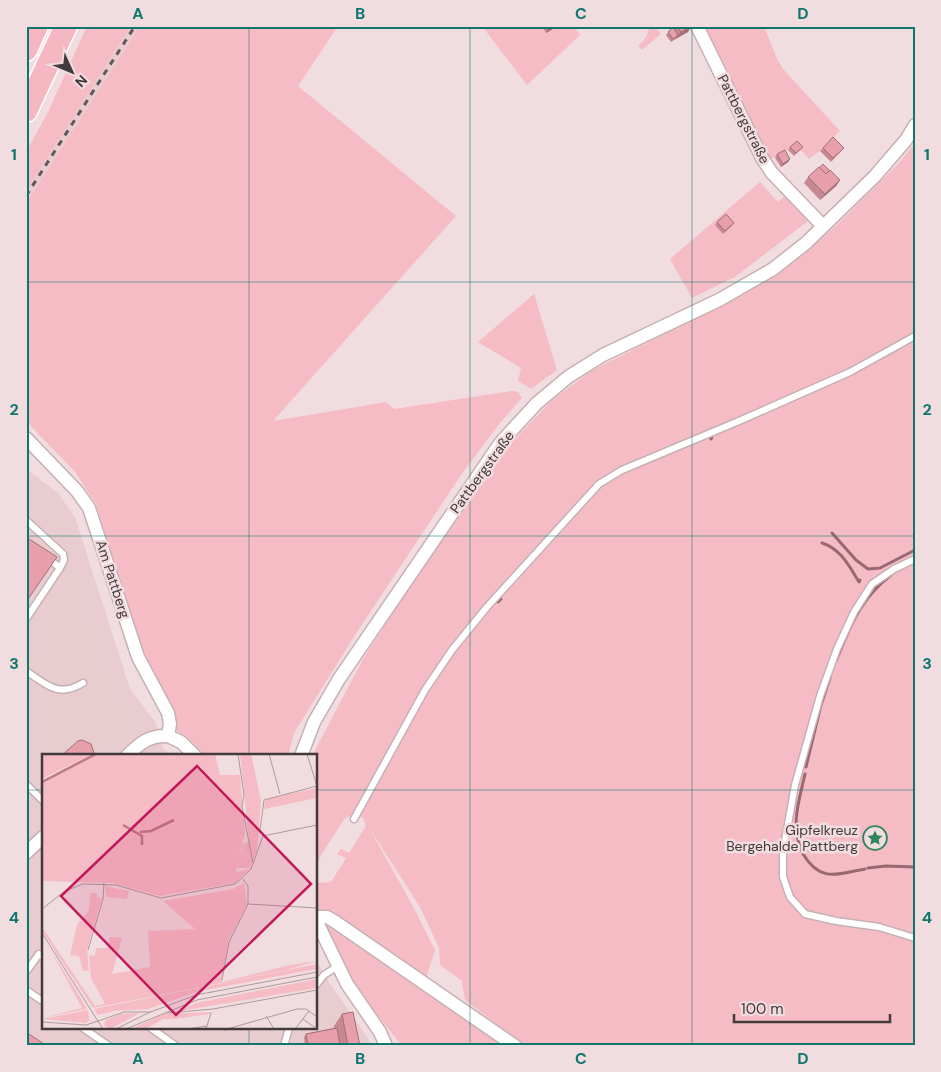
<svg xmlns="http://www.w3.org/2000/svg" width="941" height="1072" viewBox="0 0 941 1072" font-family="'DM Sans',sans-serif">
  <rect width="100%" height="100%" fill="#f1dcdf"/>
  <g fill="#e8ccd0">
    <path d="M131,26H140L26,203V190Z"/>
    <path d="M30,472L58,493L75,517L130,689L156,723L164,750L176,756H44V1028H316V960L330,984L366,1035L372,1046H26V473Z"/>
  </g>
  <g fill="#f6bcc5">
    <path d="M87,26H131L26,191V152L49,110Z"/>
    <path d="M140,26H338L298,86L456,216L273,421L386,402L394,409L512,391L518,392L522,398L500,423L463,472L357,632L294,733L288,756H204L188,738L176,730L177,723L174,714L146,663L96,504L75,472L26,421V203Z"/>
    <path d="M482,26H573L580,35L527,85Z"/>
    <path d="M645,26H658L656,28L661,34L642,50L638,46L644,40L649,31Z"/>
    <path d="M703,26H764L777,59L784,70L840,131L820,151L809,159L795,144L788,150L769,160Z"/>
    <path d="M915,143V1046H525L465,1000L462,981L440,965L439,948L420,907L368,826L415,910L435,950L423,988L504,1046H402L355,987L322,923L316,907V883L331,882L346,858L337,854L341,849L349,853L366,826L363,818L356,814L345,818L323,852L316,866V756H312L363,659L438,544L499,456L550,402L591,371L740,296L793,263L837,225L899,163Z"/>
    <path d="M760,182L778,202L786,195L808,221L735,277L692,298L670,259Z"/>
    <path d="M534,294L557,370L531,389L518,381L521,368L478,342Z"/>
  </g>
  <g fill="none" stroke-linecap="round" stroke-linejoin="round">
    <g stroke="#996870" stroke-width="3">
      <path d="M711,439L712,437"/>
      <path d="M832,533L856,560L868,569L880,568L915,550"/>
      <path d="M822,543C841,549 849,566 859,582L860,580"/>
      <path d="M498,602L501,599"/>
      <path d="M836,661C851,625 860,599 891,575"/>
      <path d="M806,767L821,705L830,678"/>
      <path d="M802,851C790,826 799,801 805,774"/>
      <path d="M803,854C821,883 837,874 865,869"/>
      <path d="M868,868L886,866L915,867"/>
    </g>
    <g stroke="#c5b1b4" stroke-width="9">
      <g id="lane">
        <path d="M26,520L63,554L64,560L60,568"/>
        <path d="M915,559L894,569L872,584L854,612L837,649L820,696L795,785L783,852V877L790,897L805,914L836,921L879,927L915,938"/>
        <path d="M26,619L60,568L48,558"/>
        <path d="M26,671C47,685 58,698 83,683"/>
        <path d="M26,784L44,802"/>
        <path d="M354,819L425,690L452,650L487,607L599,484L622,470L739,421L850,372L915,336"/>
        <path d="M26,972L39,954L44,958"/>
        <path d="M316,985L324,975L338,966"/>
        <path d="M26,990L44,1002"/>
        <path d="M83,1028L109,1046"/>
        <path d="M151,1028L176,1046"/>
        <path d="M284,1046L289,1028"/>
      </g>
    </g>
    <g stroke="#c5b1b4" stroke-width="15">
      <g id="street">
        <path d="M697,26L762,158L772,173L823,226"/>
        <path d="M26,438L77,491L89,508L138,657L168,713L170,724L168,736L181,742L195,756"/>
        <path d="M127,756C140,743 149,735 168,736"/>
        <path d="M301,756L314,722L339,679L501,442L537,403L568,377L603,355L719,300L773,269L806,243L875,176L906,140L915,125"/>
        <path d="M26,853L44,836"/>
        <path d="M316,917H327L334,921L515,1046"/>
        <path d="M316,920L347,984L380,1032L386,1046"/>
      </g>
    </g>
    <g stroke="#fff" stroke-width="25">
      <g id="highway">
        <path d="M26,50L37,26"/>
        <path d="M26,111L66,26"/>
      </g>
    </g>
    <use href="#lane" stroke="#fff" stroke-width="6"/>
    <use href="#street" stroke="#fff" stroke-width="12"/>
    <use href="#highway" stroke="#f5b8c2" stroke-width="22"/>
    <path stroke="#625759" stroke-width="3" stroke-dasharray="6 6" stroke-linecap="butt" d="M26,196L135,26"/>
  </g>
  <g fill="#c68993">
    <path d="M542,26H558L546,33Z"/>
    <path d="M673,26H691L688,32L671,42L666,35Z"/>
    <path d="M790,147H803L794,156L788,150Z"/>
    <path d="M823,148H844L831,162L820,151Z"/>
    <path d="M777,154L790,159L788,162L781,167L775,158Z"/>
    <path d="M808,177L840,180L836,186L820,200L804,183Z"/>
    <path d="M717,222L732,226L723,234L715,225Z"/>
    <path d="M342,1014L360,1046H305L304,1037L306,1034L334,1028V1026Z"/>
    <path d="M220,1028H227L225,1031Z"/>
  </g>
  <g fill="#a16f78">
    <path d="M555,26H558L546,33L548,30Z"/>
    <path d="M691,26L688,32L676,38L681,32Z"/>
    <path d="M790,159L788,162L781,167L783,164Z"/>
    <path d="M840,180L836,186L820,200L825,194Z"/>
  </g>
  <g fill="#e69fab" stroke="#a16f78">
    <path d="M546,26H555L548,30Z"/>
    <path d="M677,26H691L681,32Z"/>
    <path d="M673,27L678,35L673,39L668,32Z"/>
    <path d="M833,137L844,148L833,158L823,148Z"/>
    <path d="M797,141L803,147L796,153L790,147Z"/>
    <path d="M785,150L790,159L783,164L777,154Z"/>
    <path d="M823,164L830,171L826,174L819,168Z"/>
    <path d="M819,167L826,174L830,170L840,180L825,194L808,177Z"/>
    <path d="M726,214L734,223L725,231L717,222Z"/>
    <path d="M26,537L57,557L26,602Z"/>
    <path d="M82,740L91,744L94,753V756H61L78,741Z"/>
    <path d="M353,1012L360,1046H348L342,1014Z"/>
    <path d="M337,1028L340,1046H308L306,1034Z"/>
    <path d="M26,1032L47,1046H26Z"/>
  </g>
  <path fill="none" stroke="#0f766e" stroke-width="1" stroke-opacity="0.55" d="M249,26V756M470,26V1046M692,26V1046M26,282H915M26,536H915M26,790H44M316,790H915M249,1028V1046"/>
  <defs>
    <g id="sight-ring" transform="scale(1.25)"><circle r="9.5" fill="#f1dcdf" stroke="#2e865b" stroke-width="1.5"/><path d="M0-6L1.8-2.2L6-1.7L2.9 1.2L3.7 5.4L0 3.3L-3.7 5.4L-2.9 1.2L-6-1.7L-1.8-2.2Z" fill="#2e865b"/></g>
  </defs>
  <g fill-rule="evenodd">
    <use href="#sight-ring" x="875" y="838"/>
  </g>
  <g text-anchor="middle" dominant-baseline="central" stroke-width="5" stroke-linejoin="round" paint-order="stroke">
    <g font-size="14" fill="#423a3b" stroke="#f1dcdf">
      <text transform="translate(744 119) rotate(63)">Pattbergstraße</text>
      <text transform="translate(482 472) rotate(-54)">Pattbergstraße</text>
      <text transform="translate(113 579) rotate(72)">Am Pattberg</text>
    </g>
    <g font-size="14" fill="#423a3b" stroke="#f1dcdf" text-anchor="end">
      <text x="858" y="830">Gipfelkreuz<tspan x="858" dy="16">Bergehalde Pattberg</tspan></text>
    </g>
  </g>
  <g transform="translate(42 754)">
    <rect width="275" height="275" fill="#f1dcdf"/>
    <path d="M0,0H173L178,21H198L203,80L196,103L201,90L207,87L198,0H209L219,47L215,96L208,114H194L195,118L207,115L193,129L118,142L70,129L0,127V27L45,2L0,25ZM275,34V44L222,55L223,47L228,44ZM202,129L205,150L186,187L180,228L248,211L275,207L244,216L51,254L0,177V173L53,252L63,250L49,224L47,201L53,202L54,194H66L68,183L80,184L70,220L108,213L106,177L153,175L121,147L191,135ZM63,132L87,137L85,145L64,143ZM48,139H55V143L60,144L45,196L47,217H41L37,202L28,201L35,171L47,156ZM8,195L38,243L45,255L0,264L40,254ZM275,210V215L158,237L106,255L72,257L56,261L52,255ZM275,225V234L137,257L154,249ZM46,256L47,267L43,269L1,265ZM171,258L167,260L133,265H121L103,275H90L121,260ZM98,259L68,275L62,271L64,266L78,260Z" fill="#f6bcc5"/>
    <path fill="none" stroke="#be7b86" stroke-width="2.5" d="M0,28L54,0M81,71L100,82V91M98,78L109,77L132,66"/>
    <path fill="none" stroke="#ab9b9d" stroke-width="1" d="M196,0L202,41L200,52L211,109M227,0L238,40M265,0L275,32M221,82L275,71M206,150L275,154M0,155L23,137L41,130L74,131L119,144L193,130L209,115L221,82L218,76L222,46L275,32M0,179L61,275M46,196L61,145L62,129M180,226L187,188L206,150V132L201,125M125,259L171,255L275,236M224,262L232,275M261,265L275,275M56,267L82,258H109M0,268L44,271L56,267M74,275L106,259L154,241L275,218M84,275L155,246L275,223M146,275L165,272M164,275L169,259M185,275L255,255H264L275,263M253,275L267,257"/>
    <path fill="#c2185b" fill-opacity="0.15" stroke="#c2185b" stroke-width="2.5" d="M155,12L269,130L134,261L19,142Z"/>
    <rect width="275" height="275" fill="none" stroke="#423a3b" stroke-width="2.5"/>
  </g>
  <rect width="941" height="1072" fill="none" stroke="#f1dcdf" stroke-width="55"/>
  <g transform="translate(72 72) rotate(134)" stroke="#f1dcdf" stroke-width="4" paint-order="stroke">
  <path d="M0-4L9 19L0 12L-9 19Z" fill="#423a3b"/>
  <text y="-8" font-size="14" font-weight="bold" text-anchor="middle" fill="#423a3b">N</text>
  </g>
  <path d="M734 1014v8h156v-8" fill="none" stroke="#423a3b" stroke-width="2.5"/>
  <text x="741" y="1014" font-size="15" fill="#423a3b" stroke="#f1dcdf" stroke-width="4" paint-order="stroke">100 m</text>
  <rect x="28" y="28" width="886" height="1016" fill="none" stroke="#0f766e" stroke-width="2"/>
  <g font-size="16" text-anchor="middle" font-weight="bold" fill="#0f766e">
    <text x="138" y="19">A</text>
    <text x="360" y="19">B</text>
    <text x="581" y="19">C</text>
    <text x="803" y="19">D</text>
    <text x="14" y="160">1</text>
    <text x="927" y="160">1</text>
    <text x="14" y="415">2</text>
    <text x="927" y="415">2</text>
    <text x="14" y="669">3</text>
    <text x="927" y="669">3</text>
    <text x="14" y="923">4</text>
    <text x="927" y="923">4</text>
    <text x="138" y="1064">A</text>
    <text x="360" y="1064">B</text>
    <text x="581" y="1064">C</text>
    <text x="803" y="1064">D</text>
  </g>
</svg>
